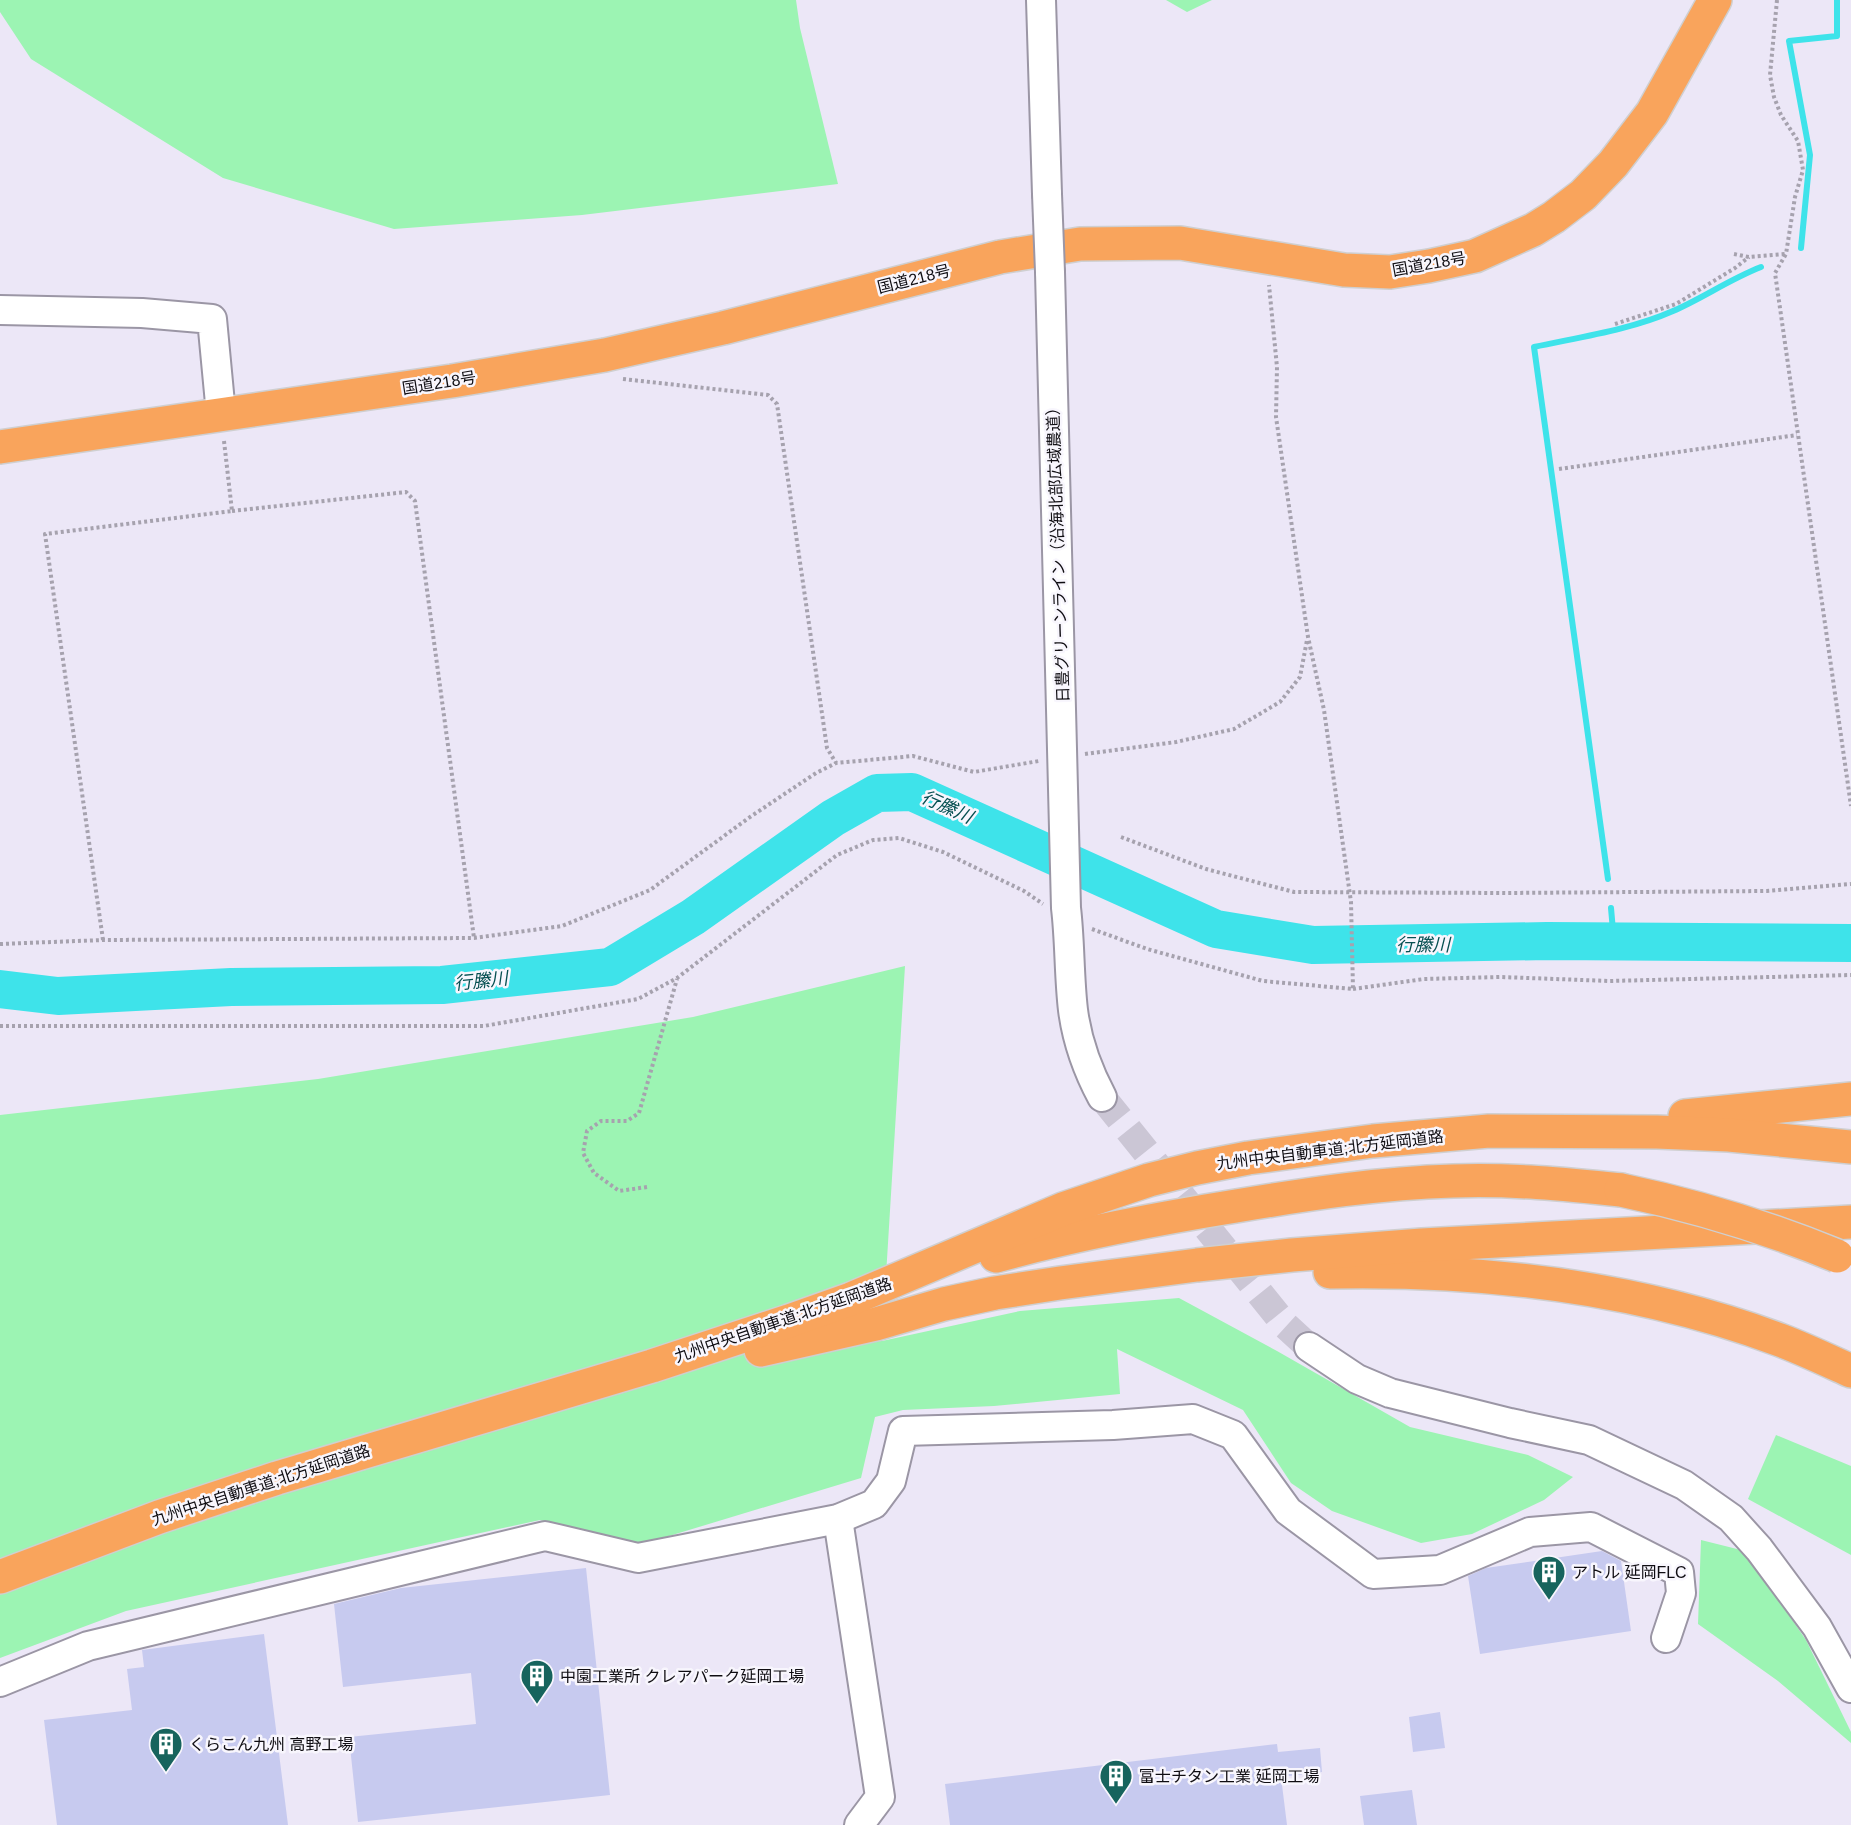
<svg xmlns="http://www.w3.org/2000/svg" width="1851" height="1825" viewBox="0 0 1851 1825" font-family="Arial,'Noto Sans JP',sans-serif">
  <rect width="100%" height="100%" fill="#ece7f7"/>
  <g fill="#9cf4b3">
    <path d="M0,0H796L800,28L838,184L582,215L394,229L223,178L31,59L0,12Z"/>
    <path d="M1166,0H1212L1187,12Z"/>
    <path d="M905,966L882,1341L1020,1311L1179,1298L1277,1351L1410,1427L1528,1455L1573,1477L1544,1500L1472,1534L1421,1543L1332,1511L1291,1483L1243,1410L1117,1349L1120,1394L994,1406L903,1410L875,1417L861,1478L636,1546L540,1520L126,1611L0,1658V1115L318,1079L693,1017Z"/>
    <path d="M1776,1435L1851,1466V1555L1748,1499Z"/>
    <path d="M1701,1540L1745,1551L1806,1640L1851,1732V1743L1778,1681L1698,1624Z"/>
  </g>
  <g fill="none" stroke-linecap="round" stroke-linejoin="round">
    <g stroke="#3ee3ea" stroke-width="6">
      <path d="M1801,248L1810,155L1789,41L1837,36V0"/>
      <path d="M1608,879L1534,347C1580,337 1630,330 1673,311C1703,298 1730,279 1761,267"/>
      <path d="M1611,908L1614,942"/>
    </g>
    <path stroke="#3ee3ea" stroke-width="38" d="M0,989L58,996L231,987L442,985L610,967L693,917L833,818L877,793L912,792L1216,929L1313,945L1547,941L1851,943"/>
  </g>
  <g fill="#c7caef">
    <path d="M1602,1551L1621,1561L1631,1631L1480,1654L1468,1576L1486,1568Z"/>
    <path d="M586,1568L610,1795L358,1822L349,1737L476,1724L471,1673L343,1687L334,1604L401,1588Z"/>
    <path d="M264,1634L288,1825H57L44,1720L132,1710L127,1669L144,1667L142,1650Z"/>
    <path d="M1440,1712L1445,1748L1413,1752L1409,1717Z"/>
    <path d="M1277,1744L1278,1752L1320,1748L1322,1772L1281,1777L1287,1825H950L945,1784Z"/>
    <path d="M1412,1790L1417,1825H1364L1360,1796Z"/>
  </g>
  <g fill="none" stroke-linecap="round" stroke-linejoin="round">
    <path stroke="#cbc6d5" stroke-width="28" stroke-dasharray="28 14" stroke-linecap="butt" d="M1102,1097L1286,1326L1309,1347"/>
    <g stroke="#9b96a5" stroke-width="32">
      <g id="minor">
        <path d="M1041,0L1047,194"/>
        <path d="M1050,272L1066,908C1070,941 1069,976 1073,1010C1077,1041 1087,1069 1102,1097"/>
        <path d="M0,310L142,313L212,319L221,414"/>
        <path d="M1309,1347L1357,1379L1390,1393L1510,1423L1589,1440L1684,1485L1731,1518L1759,1549L1817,1627L1851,1688"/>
        <path d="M838,1519L880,1797L859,1825"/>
        <path d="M0,1682L88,1646L545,1536L638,1558L838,1519L874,1504L891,1481L903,1431L1113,1425L1193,1419L1233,1435L1288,1511L1373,1574L1440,1570L1530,1532L1591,1527L1679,1572L1681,1593L1666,1638"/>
      </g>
    </g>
    <g stroke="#cfcfd0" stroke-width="36">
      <g id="highway">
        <path d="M0,447L452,381L605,355L723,328L1000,257L1080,244L1180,243L1344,270L1390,272L1429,266L1475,256L1533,230L1554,217L1583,195L1613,164L1652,113L1715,0"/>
        <path d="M1685,1116L1851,1099"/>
        <path d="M996,1256C1075,1234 1155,1219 1236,1206C1308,1194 1380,1183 1453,1181C1509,1179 1565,1184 1621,1190"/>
        <path d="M1330,1272C1482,1269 1636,1286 1780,1340C1804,1349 1827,1360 1851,1371"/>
        <path d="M761,1350L876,1324L944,1304L995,1293L1060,1283L1197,1265L1292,1255L1422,1245L1851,1222"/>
        <path d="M0,1577L159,1517L277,1478L652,1366L789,1321L851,1299L1063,1209L1149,1180L1197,1168L1248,1158L1373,1141L1489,1131L1657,1132L1729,1135L1851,1147"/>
      </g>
    </g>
    <g stroke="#a6a2ae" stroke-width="4" stroke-dasharray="3 3" stroke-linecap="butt">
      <path d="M1777,0L1770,75L1774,97L1781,115L1798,141L1803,170L1795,197L1786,254L1775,273L1851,806"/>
      <path d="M1734,254L1749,257L1786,254"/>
      <path d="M1615,324L1676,304L1735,268L1749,257"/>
      <path d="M623,379L768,395L777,404L827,748L836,763"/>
      <path d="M1559,469L1797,435"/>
      <path d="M232,511L406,492L415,501L474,938"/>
      <path d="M1085,754L1176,742L1234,729L1280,702L1300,677L1307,640"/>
      <path d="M1121,837L1206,869L1294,892L1506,893L1767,891L1851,884"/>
      <path d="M1092,929L1147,949L1263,981L1353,989L1351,902L1324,710L1308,637L1276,417L1277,367L1269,285"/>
      <path d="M103,940L45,534L232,511L224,441"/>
      <path d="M0,944L103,940L474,938L562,926L650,890L750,817L816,773L836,763L913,756L974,772L1039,761"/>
      <path d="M1353,989L1424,979L1501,977L1610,981L1851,975"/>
      <path d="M0,1026H484L638,999L677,978L837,855L873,840L899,838L943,852L1024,891L1043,904"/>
      <path d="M647,1187L619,1191L594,1173L583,1153L587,1131L601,1121H627L639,1113L677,979"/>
    </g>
    <use href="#minor" stroke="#fff" stroke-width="28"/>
    <use href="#highway" stroke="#f9a45c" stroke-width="33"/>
    <g stroke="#9b96a5" stroke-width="32" stroke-linecap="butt">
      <path id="minor-bridge" d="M1047,194L1050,272"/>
    </g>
    <g stroke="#cfcfd0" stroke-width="36" stroke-linecap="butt">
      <path id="highway-bridge" d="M1621,1190C1698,1206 1764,1226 1837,1256"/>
    </g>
    <use href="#minor-bridge" stroke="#fff" stroke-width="28"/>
    <use href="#highway-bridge" stroke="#f9a45c" stroke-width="33"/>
  </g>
  <defs>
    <g id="building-pin" transform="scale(1.725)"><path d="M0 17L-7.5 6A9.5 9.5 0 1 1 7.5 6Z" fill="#17645d" stroke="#f8f6fd"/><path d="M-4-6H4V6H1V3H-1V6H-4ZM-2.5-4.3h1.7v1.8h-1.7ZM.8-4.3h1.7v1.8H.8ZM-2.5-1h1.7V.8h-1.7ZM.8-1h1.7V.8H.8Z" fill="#fff"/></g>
  </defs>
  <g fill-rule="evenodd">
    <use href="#building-pin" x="1549" y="1572"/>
    <use href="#building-pin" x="537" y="1676"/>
    <use href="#building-pin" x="166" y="1744"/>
    <use href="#building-pin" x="1116" y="1776"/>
  </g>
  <g text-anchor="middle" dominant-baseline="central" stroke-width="5" stroke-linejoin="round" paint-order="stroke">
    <g font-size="16" fill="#0f0d12" stroke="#f8f6fd">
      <text transform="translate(1429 264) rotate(-10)">国道218号</text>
      <text transform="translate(914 279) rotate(-14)">国道218号</text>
      <text transform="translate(439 383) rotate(-9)">国道218号</text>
      <text transform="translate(1058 551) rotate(-92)">日豊グリーンライン（沿海北部広域農道）</text>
      <text transform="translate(1330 1150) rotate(-7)">九州中央自動車道;北方延岡道路</text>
      <text transform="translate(783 1320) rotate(-19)">九州中央自動車道;北方延岡道路</text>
      <text transform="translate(261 1485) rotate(-18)">九州中央自動車道;北方延岡道路</text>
    </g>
    <g font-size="16" fill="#0f0d12" stroke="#f8f6fd" text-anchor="start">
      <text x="1572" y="1572">アトル 延岡FLC</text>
      <text x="560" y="1676">中園工業所 クレアパーク延岡工場</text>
      <text x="189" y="1744">くらこん九州 高野工場</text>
      <text x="1139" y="1776">富士チタン工業 延岡工場</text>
    </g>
    <g font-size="18" font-style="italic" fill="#075052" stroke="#f8f6fd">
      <text transform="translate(947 807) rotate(24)">行縢川</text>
      <text x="1423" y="945">行縢川</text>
      <text transform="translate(481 981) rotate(-6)">行縢川</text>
    </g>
  </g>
</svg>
